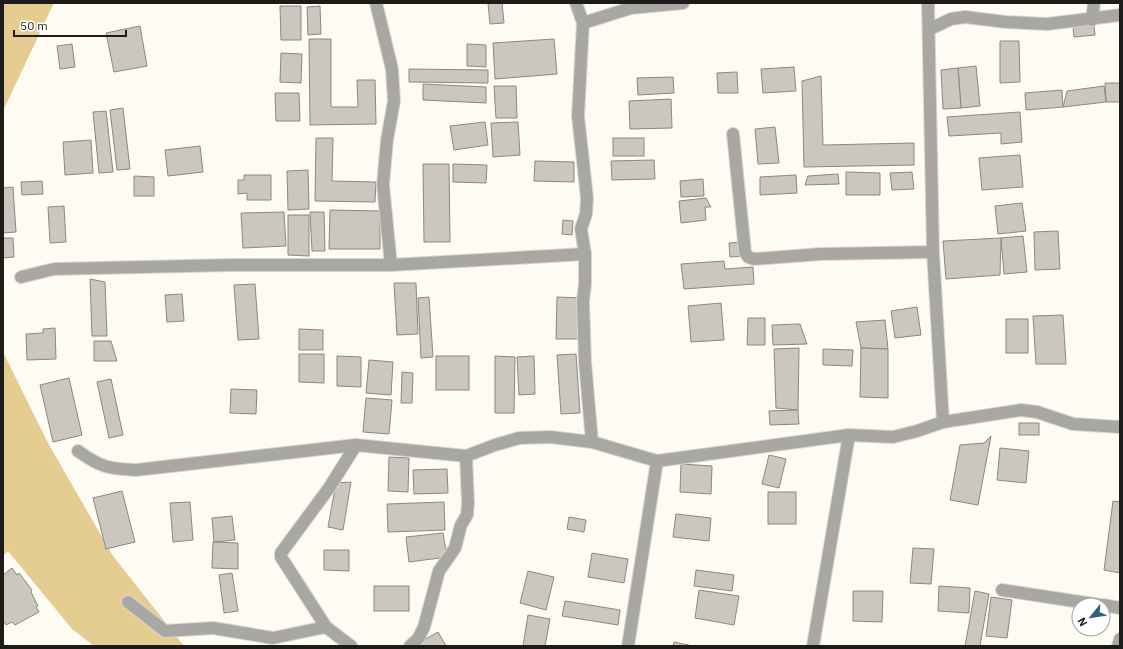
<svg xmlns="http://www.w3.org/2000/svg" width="1123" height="649" viewBox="0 0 1123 649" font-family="'IBM Plex Sans',sans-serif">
  <rect width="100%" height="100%" fill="#fefbf3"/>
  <g fill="#e5cd92">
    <path d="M3,3H54L3,111Z"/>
    <path d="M3,352L48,443L113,556L184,646H94L72,629L8,551L3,556Z"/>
  </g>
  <g fill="#cac7bf" stroke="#8b8881">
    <path d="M488,3H502L504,23L490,24Z"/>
    <path d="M280,6H301V40H281Z"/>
    <path d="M320,6L321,34L308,35L307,7Z"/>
    <path d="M1094,25L1095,35L1074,37L1073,27Z"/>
    <path d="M140,26L147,66L114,72L106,33Z"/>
    <path d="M309,39H331V107H358L357,80H375L376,124L310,125Z"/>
    <path d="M554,39L557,74L495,79L493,43Z"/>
    <path d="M1000,41H1019L1020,82L1000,83Z"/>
    <path d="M72,44L75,67L60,69L57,46Z"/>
    <path d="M467,44L486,45V67L467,66Z"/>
    <path d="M281,53L302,54L301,83L280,82Z"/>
    <path d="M976,66L980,106L961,108L958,68Z"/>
    <path d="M794,67L796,91L763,93L761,69Z"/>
    <path d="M958,68L961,108L943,109L941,70Z"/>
    <path d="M409,69L488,70V83L409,82Z"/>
    <path d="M737,72L738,93H718L717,73Z"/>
    <path d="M821,76L823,145L914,143V165L804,167L802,81Z"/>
    <path d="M673,77L674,93L638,95L637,78Z"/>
    <path d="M1105,83H1120V102H1106Z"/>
    <path d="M423,84L486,87V103L423,100Z"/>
    <path d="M494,86H516L517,118H496Z"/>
    <path d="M1104,86L1106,102L1063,107L1067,91Z"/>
    <path d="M1062,90L1063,107L1026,110L1025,93Z"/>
    <path d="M275,93H299L300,121H276Z"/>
    <path d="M671,99L672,128L630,129L629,101Z"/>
    <path d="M123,108L130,169L117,170L110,110Z"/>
    <path d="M106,111L113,172L99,173L93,112Z"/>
    <path d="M1020,112L1022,142L1001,144V133L949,136L947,117Z"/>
    <path d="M485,122L488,145L454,150L450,126Z"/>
    <path d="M518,122L520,155L493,157L491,123Z"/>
    <path d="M775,127L779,163L758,164L755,129Z"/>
    <path d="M316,138H333L332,181L376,182L375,202L315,201Z"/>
    <rect x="613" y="138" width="31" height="18"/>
    <path d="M91,140L93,173L65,175L63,142Z"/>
    <path d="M200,146L203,172L168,176L165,150Z"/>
    <path d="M1020,155L1023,187L982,190L979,158Z"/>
    <path d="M654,160L655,179L612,180L611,161Z"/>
    <path d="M535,161L574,162V182L534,181Z"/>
    <path d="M423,164H449L450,242H424Z"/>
    <path d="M453,164L487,165L486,183L453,182Z"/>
    <path d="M308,170L309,209L288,210L287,171Z"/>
    <path d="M846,172L880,173V195H846Z"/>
    <path d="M912,172L914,189L892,190L890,173Z"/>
    <path d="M838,174L839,184L805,185L808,176Z"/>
    <path d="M244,175H271V200H247V193L238,194V180H244Z"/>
    <path d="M796,175L797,193L760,195V177Z"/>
    <path d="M134,176L154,177V196H134Z"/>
    <path d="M703,179L704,196L681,197L680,181Z"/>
    <path d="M42,181L43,194L22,195L21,182Z"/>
    <path d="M13,187L16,232L3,233V188Z"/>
    <path d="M706,198L711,207H705L706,220L681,223L679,201Z"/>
    <path d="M1022,203L1026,231L998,234L995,206Z"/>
    <path d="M64,206L66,242L50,243L48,207Z"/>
    <path d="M330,210L380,211V249H329Z"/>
    <path d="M284,212L286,246L243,248L241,213Z"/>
    <path d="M310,212H324L325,251H312Z"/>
    <path d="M288,215H309V256L288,255Z"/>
    <path d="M563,220L573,221L572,235L562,234Z"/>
    <path d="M1058,231L1060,269L1035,270L1034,232Z"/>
    <path d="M1023,236L1027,272L1004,274L1001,238Z"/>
    <path d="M3,238H13L14,257L3,258Z"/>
    <path d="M1001,238L1000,275L946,279L943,241Z"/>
    <path d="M741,242L742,256L730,257L729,243Z"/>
    <path d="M724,261L725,269L753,267L754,284L684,289L681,264Z"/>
    <path d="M90,279L105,282L107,336H92Z"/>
    <path d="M394,283H416L418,334L397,335Z"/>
    <path d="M255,284L259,339L238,340L234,285Z"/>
    <path d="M182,294L184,321L167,322L165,295Z"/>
    <path d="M429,297L433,357L421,358L418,298Z"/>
    <path d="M557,297L582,298L581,339H556Z"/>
    <path d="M721,303L724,340L691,342L688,306Z"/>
    <path d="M917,307L921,335L895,338L891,311Z"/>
    <path d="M1063,315L1066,364H1036L1033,316Z"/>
    <path d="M748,318H765V345H747Z"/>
    <rect x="1006" y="319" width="22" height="34"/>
    <path d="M885,320L888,349L861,348L856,322Z"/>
    <path d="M800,324L807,344L773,345L772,325Z"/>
    <path d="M55,328L56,359L27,360L26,334L43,333V329Z"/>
    <path d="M299,329L323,330V350H299Z"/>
    <path d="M94,341H111L117,361H94Z"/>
    <path d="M799,348L798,410L776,408L774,349Z"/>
    <path d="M861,348L888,349V398L860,397Z"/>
    <path d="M823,349L853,350L852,366L823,365Z"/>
    <path d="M299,354H324V383L299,382Z"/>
    <path d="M576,354L580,413L561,414L557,355Z"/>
    <path d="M337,356L361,357V387L337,386Z"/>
    <rect x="436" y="356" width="33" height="34"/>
    <path d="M495,356L515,357L514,413H495Z"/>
    <path d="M534,356L535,394L519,395L517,357Z"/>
    <path d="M369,360L393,362L391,395L366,393Z"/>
    <path d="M402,372L413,373L412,403H401Z"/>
    <path d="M69,378L82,435L53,442L40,385Z"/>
    <path d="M111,379L123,435L109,438L97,382Z"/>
    <path d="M231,389L257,390L256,414L230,413Z"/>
    <path d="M366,398L392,400L389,434L363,432Z"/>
    <path d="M798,410L799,424L770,425L769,411Z"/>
    <rect x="1019" y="423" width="20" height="12"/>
    <path d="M991,436L978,505L950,500L960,445L984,443Z"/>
    <path d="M1000,448L1029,451L1026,483L997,480Z"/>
    <path d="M769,455L786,459L779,488L762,484Z"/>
    <path d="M389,457L409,458L408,492L388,491Z"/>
    <path d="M681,464L712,466L711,494L680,492Z"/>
    <path d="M447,469L448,493L414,494L413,470Z"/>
    <path d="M351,482L343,530L328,527L336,483Z"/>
    <path d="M122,491L135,542L106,549L93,498Z"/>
    <rect x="768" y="492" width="28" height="32"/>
    <path d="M1113,501L1120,502V573L1104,570Z"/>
    <path d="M190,502L193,540L173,542L170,503Z"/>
    <path d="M444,502L445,530L388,532L387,504Z"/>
    <path d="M676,514L711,518L709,541L673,537Z"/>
    <path d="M232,516L235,540L214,542L212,518Z"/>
    <path d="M569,517L586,520L584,532L567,529Z"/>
    <path d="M443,533L447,557L409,562L406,537Z"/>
    <path d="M213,542L238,543V569L212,568Z"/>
    <path d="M913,548L934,549L931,584L910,583Z"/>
    <path d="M324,550H349V571L324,570Z"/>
    <path d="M592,553L628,559L624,583L588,577Z"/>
    <path d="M12,568L17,575L19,573L32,590L31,592L38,606L36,607L39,612L15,625L12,622L6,625L3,620V575Z"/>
    <path d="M696,570L734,575L732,591L694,586Z"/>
    <path d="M528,571L554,577L546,610L520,603Z"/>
    <path d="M232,573L238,611L224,613L219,575Z"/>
    <rect x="374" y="586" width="35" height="25"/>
    <path d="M939,586L970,588L969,613L938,611Z"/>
    <path d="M699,590L739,596L734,625L695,618Z"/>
    <path d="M853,591H883L882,622L853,621Z"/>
    <path d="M975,591L989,594L980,646H965Z"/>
    <path d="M991,597L1012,600L1007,638L986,636Z"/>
    <path d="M565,601L620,610L618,625L562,616Z"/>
    <path d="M528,615L550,619L545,646H523Z"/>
    <path d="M438,632L446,646H413Z"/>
    <path d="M674,642L693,646H673Z"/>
  </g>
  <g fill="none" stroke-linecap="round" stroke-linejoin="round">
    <g stroke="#dad7d0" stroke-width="14">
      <g id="minor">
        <path d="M376,3L392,69L394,101L387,140L383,185L391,265"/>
        <path d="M576,3L583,23L578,116L587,198L586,214L581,229L585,254V284L583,301L585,362L592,442"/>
        <path d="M928,3L933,252L943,422"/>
        <path d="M1092,20L1094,3"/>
        <path d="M583,23L631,8L683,3"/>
        <path d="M930,29L951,19L965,17L1006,22L1047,24L1120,15"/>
        <path d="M733,134L745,252L748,257L754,259L821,254L933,252"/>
        <path d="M21,277L54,269L231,265H391L585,254"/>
        <path d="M78,451C100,467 109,469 136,470L356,445L466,456L495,445L519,438L550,437L592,442L657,461L849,435L893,437L917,431L943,422L1021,410L1037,412L1073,424L1120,427"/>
        <path d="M1002,590L1100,605"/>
        <path d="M128,602L165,631L213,628L273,638L326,627"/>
        <path d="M1103,605L1120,608"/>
        <path d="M351,646L326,627L281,557V553L329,488L356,445"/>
        <path d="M410,646L418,639L424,627L439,571L455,548L461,525L467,515L468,503L466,456"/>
        <path d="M628,646L657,461"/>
        <path d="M813,646L849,435"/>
        <path d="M1118,646L1120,639"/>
      </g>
    </g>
    <use href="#minor" stroke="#a8a7a4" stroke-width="12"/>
  </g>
  <rect width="1123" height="649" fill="none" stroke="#1e1c1a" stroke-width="8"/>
  <g transform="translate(1091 617) rotate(240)"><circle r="19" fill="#ffffff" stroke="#a5a4a3"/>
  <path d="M0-3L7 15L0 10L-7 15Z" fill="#316280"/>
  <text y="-6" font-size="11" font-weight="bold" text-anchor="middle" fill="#1e1c1a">N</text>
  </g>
  <path d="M14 30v6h112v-6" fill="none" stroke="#1e1c1a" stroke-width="2"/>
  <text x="20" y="30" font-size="12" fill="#1e1c1a" stroke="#ffffff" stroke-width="3" paint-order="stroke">50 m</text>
</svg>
